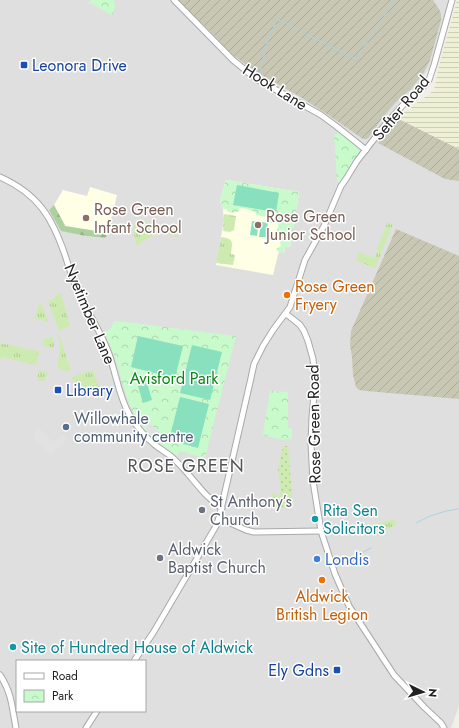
<svg xmlns="http://www.w3.org/2000/svg" width="459" height="728" viewBox="0 0 459 728" font-family="Jost,sans-serif">
  <defs>
    <pattern id="construction-furrows" width="10" height="10" patternUnits="userSpaceOnUse"><rect width="10" height="10" fill="#c7c7b4"/><path d="M-1 1l2-2M0 10L10 0M9 11l2-2" fill="none" stroke="#abab9a"/></pattern>
    <pattern id="farmland-rules" width="6" height="5" patternUnits="userSpaceOnUse"><rect width="6" height="5" fill="#eef0d5"/><path d="M0 2.5h6" fill="none" stroke="#ccceb7"/></pattern>
    <pattern id="grass-tufts" width="24" height="20" patternUnits="userSpaceOnUse"><rect width="24" height="20" fill="#cdebb0"/><path d="M3 7l-1-3M5 7V3M7 7l1-3M15 17l-1-3M17 17v-4M19 17l1-3" fill="none" stroke="#b0c997"/></pattern>
    <pattern id="forest-firs" width="22" height="20" patternUnits="userSpaceOnUse"><rect width="22" height="20" fill="#add19e"/><path d="M5 1l3.5 6h-7zM16 11l3.5 6h-7z" fill="#95b388"/></pattern>
    <pattern id="park-crowns" width="20" height="18" patternUnits="userSpaceOnUse"><rect width="20" height="18" fill="#c8facc"/><path d="M2 6a3 3 0 1 1 6 0M12 15a3 3 0 1 1 6 0" fill="none" stroke="#acd6af"/></pattern>
    <pattern id="garden-dots" width="8" height="8" patternUnits="userSpaceOnUse"><rect width="8" height="8" fill="#cdebb0"/><path d="M2 2h.1M6 6h.1" fill="none" stroke="#b0c997" stroke-width="1.8" stroke-linecap="round"/></pattern>
  </defs>
  <rect width="100%" height="100%" fill="#f2efe9"/>
  <path fill="#e0dfdf" fill-rule="evenodd" d="M0,0H450L429,69L393,119L459,149V706L451,728H0ZM17,661H145V711H17Z"/>
  <g fill="#ffffe5">
    <path d="M226,180L299,192L290,247L285,246L284,253L279,251L273,275L216,265L224,220L223,209L220,201Z"/>
    <path d="M90,187L117,195L107,235L105,238L86,236L69,232L54,205L63,190L87,196Z"/>
  </g>
  <g fill="url(#construction-furrows)">
    <path d="M178,0H433L439,9L441,14V21L430,60L423,74L411,89L396,102L383,117L369,137L367,139H363L330,116L302,98L258,73L245,64L232,54L213,34Z"/>
    <path d="M399,119L459,149V181L445,179L378,143Z"/>
    <path d="M396,229L459,256V399L366,391L359,390L356,387L353,375L352,357L350,345L351,331Z"/>
  </g>
  <path fill="url(#farmland-rules)" d="M457,0H459V149L399,119L407,109L424,98L434,90L439,66Z"/>
  <g fill="url(#grass-tufts)">
    <path d="M224,214L236,216L234,230L230,232L223,231Z"/>
    <path d="M139,219L150,223V226L174,232L175,230H176V234L179,235L178,237L160,232L141,242L139,245L137,246C135,237 131,228 137,220Z"/>
    <path d="M387,223L393,225L375,268L357,261L356,260L359,252L375,258L378,249H377Z"/>
    <path d="M221,237C235,239 232,242 231,254L235,255L233,265L216,263Z"/>
    <path d="M61,293L70,326L59,331L48,301C55,299 55,295 61,293Z"/>
    <path d="M40,301L48,320V322L35,318Z"/>
    <path d="M59,334L71,371C66,371 60,370 57,367L60,350V341L59,340L58,335Z"/>
    <path d="M51,337L53,338L54,345L53,348L42,346L44,339Z"/>
    <path d="M0,343C13,346 26,348 39,351L36,365L2,357L1,359H0Z"/>
    <path d="M39,370L48,372L45,380L41,381L37,380Z"/>
    <path d="M93,370L100,391C87,391 82,387 72,379V377Z"/>
    <path d="M394,519L396,521V525L375,536L371,535L368,528L369,526Z"/>
  </g>
  <path fill="url(#forest-firs)" d="M54,205L65,226L97,231V233L107,235L105,238L86,236L61,231L49,210Z"/>
  <g fill="url(#park-crowns)">
    <path d="M91,0H113C117,6 114,11 111,17L110,14L92,4H88Z"/>
    <path d="M338,131C346,137 358,143 360,154L341,182L340,183L338,182L337,180L334,135L337,134Z"/>
    <path d="M226,180L299,192L290,247L285,246L284,253L277,251L276,249L281,246L278,236L274,237L277,232C277,228 279,226 278,223H269V221H267V217L256,215V212L249,210L248,209L241,208H239V211C235,213 231,213 227,211V209H223L220,201Z"/>
    <path d="M114,321C123,322 133,322 141,324L236,336L205,458L180,451L177,456C164,447 151,439 142,426C127,407 123,383 116,361C113,351 109,342 104,332C110,329 112,328 114,321Z"/>
    <path d="M270,391L288,392V428L292,429V439H285L283,440L264,435L263,433Z"/>
  </g>
  <path fill="url(#garden-dots)" d="M283,446H288L293,507L273,508L272,493H275L276,495H280V492L281,491L278,470Z"/>
  <g fill="#88e0be">
    <path d="M237,185L279,193L276,212L233,205Z"/>
    <path d="M252,221L259,222L257,236L250,235Z"/>
    <path d="M261,222L268,223L266,237H259Z"/>
    <path d="M138,336L183,346L175,378L131,367Z"/>
    <path d="M192,345L222,352L210,400L180,393Z"/>
    <path d="M147,383L152,400L143,403L138,386Z"/>
    <path d="M180,397L209,404L198,448L169,440Z"/>
  </g>
  <g fill="#e2e2e2">
    <path d="M150,423L160,433L155,438L150,433L148,434L146,431L147,430L145,428Z"/>
    <path d="M39,428L53,442L64,434L68,439L51,455L34,437L35,435L34,433Z"/>
  </g>
  <g fill="none" stroke-linecap="round" stroke-linejoin="round">
    <g stroke="#aad3df" stroke-width="1">
      <path d="M306,34L356,59L395,0"/>
      <path d="M260,73L267,43L277,19L298,30"/>
      <path d="M416,523L430,516L446,511L459,509"/>
      <path d="M340,564L371,548"/>
    </g>
    <g stroke="#a9a9a9" stroke-width="7">
      <g id="minor">
        <path d="M174,0L233,60L255,78L321,115L336,126L366,150"/>
        <path d="M0,177C38,194 52,217 65,255C69,267 72,278 77,289C87,312 101,331 109,354C116,374 119,396 129,414C136,426 144,436 154,444C161,450 170,454 176,461C192,476 203,496 222,508"/>
        <path d="M286,314L294,320L300,325L304,331L308,341L313,359L315,384L312,417L311,443L313,481L321,531L335,574L349,606L394,675L424,707L441,723L444,728"/>
        <path d="M219,518L246,530L254,532L321,531"/>
        <path d="M134,661L153,633L216,526L219,518L251,378L254,364L263,346L273,330L290,307L305,260L324,226L341,186L346,179L357,161L385,125L403,105L423,87L429,80L434,65L452,0"/>
        <path d="M0,675C12,693 12,708 16,728"/>
        <path d="M86,728L97,711"/>
      </g>
    </g>
    <use href="#minor" stroke="#fff" stroke-width="5"/>
  </g>
  <g fill="#1a4fb4" stroke="#fff" stroke-width="1.5">
    <rect x="20" y="61" width="8" height="8" rx="2"/>
    <rect x="54" y="386" width="8" height="8" rx="2"/>
    <rect x="333" y="666" width="8" height="8" rx="2"/>
  </g>
  <g fill="#8d6e63" stroke="#fff" stroke-width="1.5">
    <circle cx="86" cy="218" r="4"/>
    <circle cx="258" cy="225" r="4"/>
  </g>
  <g fill="#e8710a" stroke="#fff" stroke-width="1.5">
    <circle cx="287" cy="295" r="4"/>
    <circle cx="322" cy="580" r="4"/>
  </g>
  <circle fill="#5c6f8a" stroke="#fff" stroke-width="1.5" cx="66" cy="427" r="4"/>
  <g fill="#6b7280" stroke="#fff" stroke-width="1.5">
    <circle cx="202" cy="510" r="4"/>
    <circle cx="160" cy="558" r="4"/>
  </g>
  <g fill="#0f9aa8" stroke="#fff" stroke-width="1.5">
    <circle cx="315" cy="519" r="4"/>
    <circle cx="13" cy="647" r="4"/>
  </g>
  <circle fill="#3f7fe0" stroke="#fff" stroke-width="1.5" cx="317" cy="559" r="4"/>
  <g text-anchor="middle" dominant-baseline="central" stroke-width="3" stroke-linejoin="round" paint-order="stroke">
    <g font-size="16" fill="#164399" stroke="#fff" text-anchor="start">
      <text x="32" y="65">Leonora Drive</text>
      <text x="66" y="390">Library</text>
      <text x="329" y="670" text-anchor="end">Ely Gdns</text>
    </g>
    <g font-size="16" fill="#222" stroke="#fff">
      <text transform="translate(275 87) rotate(32)">Hook Lane</text>
      <text transform="translate(401 108) rotate(-50)">Sefter Road</text>
      <text transform="translate(90 314) rotate(67)">Nyetimber Lane</text>
      <text transform="translate(314 424) rotate(-91)">Rose Green Road</text>
    </g>
    <g font-size="16" fill="#785e54" stroke="#fff" text-anchor="start">
      <text x="94" y="209">Rose Green<tspan x="94" dy="18">Infant School</tspan></text>
      <text x="266" y="216">Rose Green<tspan x="266" dy="18">Junior School</tspan></text>
    </g>
    <g font-size="16" fill="#c56008" stroke="#fff" text-anchor="start">
      <text x="295" y="286">Rose Green<tspan x="295" dy="18">Fryery</tspan></text>
      <text x="322" y="596" text-anchor="middle">Aldwick<tspan x="322" dy="18">British Legion</tspan></text>
    </g>
    <g font-size="16" fill="#0c8416" stroke="#fff">
      <text x="174" y="378">Avisford Park</text>
    </g>
    <g font-size="16" fill="#4e5e75" stroke="#fff" text-anchor="start">
      <text x="74" y="418">Willowhale<tspan x="74" dy="18">community centre</tspan></text>
    </g>
    <g font-size="16" fill="#5b616d" stroke="#fff" text-anchor="start">
      <text x="210" y="501">St Anthony’s<tspan x="210" dy="18">Church</tspan></text>
      <text x="168" y="549">Aldwick<tspan x="168" dy="18">Baptist Church</tspan></text>
    </g>
    <g font-size="16" fill="#0d838f" stroke="#fff" text-anchor="start">
      <text x="323" y="510">Rita Sen<tspan x="323" dy="18">Solicitors</tspan></text>
      <text x="21" y="647">Site of Hundred House of Aldwick</text>
    </g>
    <g font-size="16" fill="#366cbe" stroke="#fff" text-anchor="start">
      <text x="325" y="559">Londis</text>
    </g>
    <g font-size="18" letter-spacing="1" fill="#555" stroke="#fff">
      <text x="186" y="466">ROSE GREEN</text>
    </g>
  </g>
  <rect x="16" y="660" width="130" height="52" fill="#ffffff" stroke="#a7a7a7"/>
  <rect x="24" y="673" width="20" height="6" fill="#ffffff" stroke="#a7a7a7"/>
  <text x="52" y="680" font-size="12" fill="#222222">Road</text>
  <rect x="24" y="690" width="20" height="12" fill="url(#park-crowns)" stroke="#a7a7a7"/>
  <text x="52" y="700" font-size="12" fill="#222222">Park</text>
  <g transform="translate(423 692) rotate(95)" stroke="#ffffff" stroke-width="3" paint-order="stroke">
  <path d="M0-3L7 15L0 10L-7 15Z" fill="#222222"/>
  <text y="-6" font-size="11" font-weight="bold" text-anchor="middle" fill="#222222">N</text>
  </g>
</svg>
